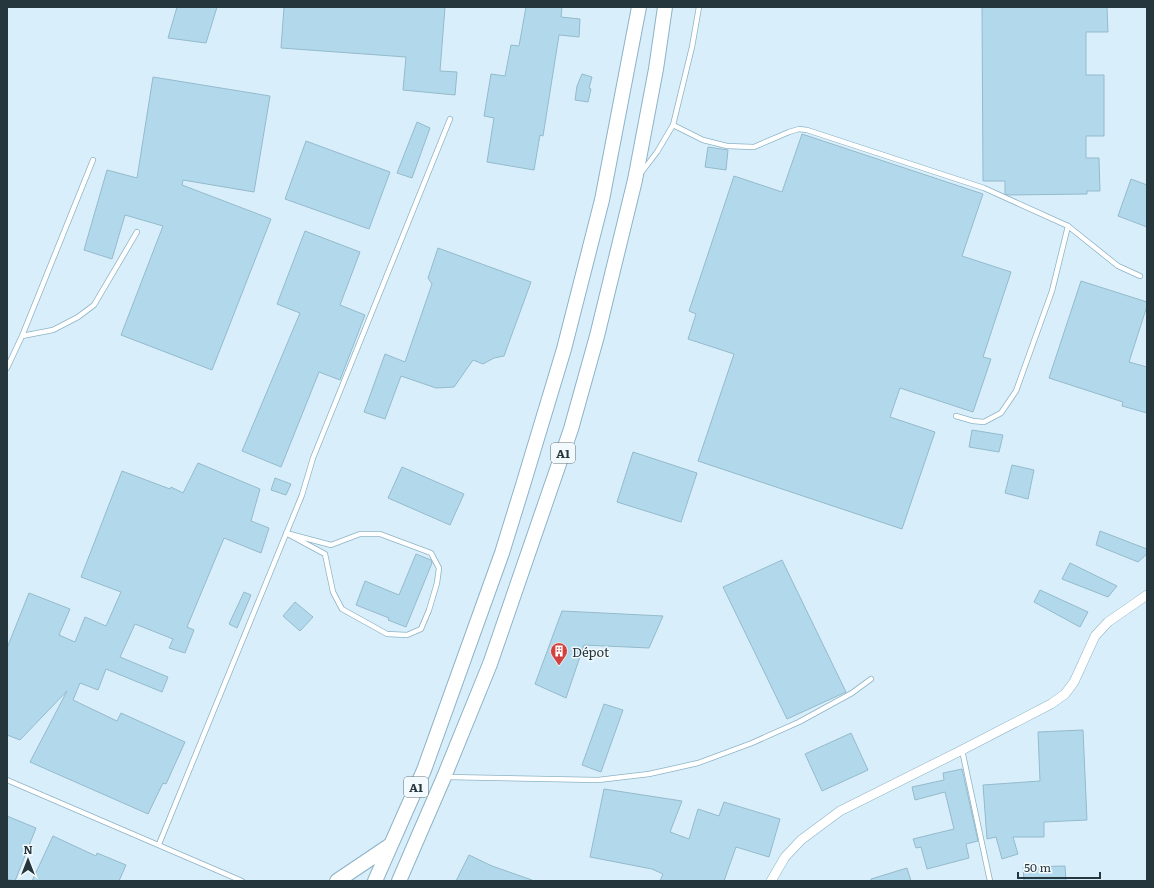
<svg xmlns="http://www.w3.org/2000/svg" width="1154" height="888" viewBox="0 0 1154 888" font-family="Literata,serif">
  <rect width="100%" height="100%" fill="#d8effb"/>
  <g fill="#b2d9eb" stroke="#94bacc">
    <path d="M177,7H217L206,43L168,38Z"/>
    <path d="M284,7H445L440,71L457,72L455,95L403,90L406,57L281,48Z"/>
    <path d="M526,7H562L561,17L580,19L579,37L559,35L543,136L540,135L534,170L487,162L494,118L484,116L491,74L505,76L511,45L519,46Z"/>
    <path d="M982,7H1107L1108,32H1086V75H1104V136H1086V158H1099L1100,191H1087V194L1009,195L1005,194V181H983Z"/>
    <path d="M582,74L592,77L589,88L591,89L588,102L575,100L577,86Z"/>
    <path d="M153,77L270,96L254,192L183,180L182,185L271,219L212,370L121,335L163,226L125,215L112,259L84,250L107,170L137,178Z"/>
    <path d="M417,122L430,128L412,178L397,173Z"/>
    <path d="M802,134L983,194L962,256L1011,272L983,357L991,359L973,412L900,388L890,417L935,432L902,529L698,461L734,354L688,339L696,314L689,311L734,176L782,192Z"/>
    <path d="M306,141L390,172L369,229L285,199Z"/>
    <path d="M708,147L728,150L726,170L705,167Z"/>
    <path d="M1131,179L1147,185V227L1118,216Z"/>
    <path d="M305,231L360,252L340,305L365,315L340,380L319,372L281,467L242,451L300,313L277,304Z"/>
    <path d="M438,248L531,282L504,356L494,358L483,364L473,360L454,387L436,388L401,376L385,419L364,412L385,354L405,362L432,284L428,278Z"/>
    <path d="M1081,281L1147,302V306L1129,362L1147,367V413L1122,406L1123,402L1049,378Z"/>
    <path d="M972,430L1003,435L999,452L969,447Z"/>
    <path d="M633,452L697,473L681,522L617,502Z"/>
    <path d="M198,463L260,489L251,521L269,528L261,553L224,538L187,627L194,630L185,653L169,648L173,639L135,624L120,657L168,677L162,692L106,669L98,690L80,683L73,700L117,721L121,713L185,742L166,784L163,783L148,814L30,762L67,691L20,740L7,735V648L29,593L70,609L59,635L75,642L85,617L106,626L121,592L81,577L122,471L170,489L171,487L183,493Z"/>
    <path d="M1012,465L1034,470L1028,499L1005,493Z"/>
    <path d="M402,467L464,494L450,525L388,498Z"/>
    <path d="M275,478L291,484L286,495L271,490Z"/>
    <path d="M1100,531L1147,549V554L1138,562L1096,545Z"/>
    <path d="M416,554L431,560L432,563L406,627L388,620L389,618L356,605L365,581L399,595Z"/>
    <path d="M782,560L846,692L787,719L723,587Z"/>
    <path d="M1070,563L1117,586L1108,597L1062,579Z"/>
    <path d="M1040,590L1088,612L1080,627L1034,602Z"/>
    <path d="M244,592L251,595L237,628L229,624Z"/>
    <path d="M295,602L313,617L300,631L283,616Z"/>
    <path d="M562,611L663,616L649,648L584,645L566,698L535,684Z"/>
    <path d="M604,704L623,710L601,772L582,765Z"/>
    <path d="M1083,730L1087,820L1044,822V837H1013L1018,854L1002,859L996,837L987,839L983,785L1040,781L1038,732Z"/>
    <path d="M851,733L868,770L822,791L805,754Z"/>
    <path d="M962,769L978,841L966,844L969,858L927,869L921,847L916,848L913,839L954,829L945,792L915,800L912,787L944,780L943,773Z"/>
    <path d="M604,789L682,801L670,832L689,839L698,809L719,816L724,802L780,819L769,857L736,847L724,881H660L663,874L652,869L590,857Z"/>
    <path d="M7,816L36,828L15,881L7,879Z"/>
    <path d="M53,836L96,856L97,853L126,865L119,881H32Z"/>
    <path d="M469,855L492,866L532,880V881H456Z"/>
    <path d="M1065,866L1066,881H1024L1023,867Z"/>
    <path d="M907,868L911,881H871V879Z"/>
  </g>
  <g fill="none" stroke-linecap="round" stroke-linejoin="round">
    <g stroke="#8db3c5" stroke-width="6">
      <g id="service">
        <path d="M673,125L703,140L727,146L754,147L789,132L799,129L807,130L984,188L1068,226L1052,291L1016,391L1001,413L984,422L973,421L956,416"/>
        <path d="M641,173L657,152L673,125L692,47L699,7"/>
        <path d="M1068,226L1118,266L1140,276"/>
        <path d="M22,336L93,160"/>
        <path d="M7,368L22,336L53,330L78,317L94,305L137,232"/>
        <path d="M286,533L331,545L360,534H380L431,553L439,568L437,583L429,610L421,629L407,635L387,634L342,609L333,592L325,554Z"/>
        <path d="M962,750L990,881"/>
        <path d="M446,777L598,780L649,774L698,763L752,743L799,722L852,693L871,679"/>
        <path d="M7,780L242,881"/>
        <path d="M159,844L302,495L313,458L450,119"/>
      </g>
    </g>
    <g stroke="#8db3c5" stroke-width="10">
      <path id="minor" d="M771,881L785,857L801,840L840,811L962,750L1051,704L1065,694L1074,682L1095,636L1108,622L1147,595"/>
    </g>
    <g stroke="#8db3c5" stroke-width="16">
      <g id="trunk">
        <path d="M337,881L389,846"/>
        <path d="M375,881L424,770L502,553L523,485L564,349L602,200L639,7"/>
        <path d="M399,881L444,777L490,664L571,429L597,336L635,180L656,69L665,7"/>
      </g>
    </g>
    <use href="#service" stroke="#fff" stroke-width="4.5"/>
    <use href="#minor" stroke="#fff" stroke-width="9"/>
    <use href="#trunk" stroke="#fff" stroke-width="14"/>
  </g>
  <defs>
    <g id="building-pin" transform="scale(0.9)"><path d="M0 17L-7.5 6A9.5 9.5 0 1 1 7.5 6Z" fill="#d1423f" stroke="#f2fafd"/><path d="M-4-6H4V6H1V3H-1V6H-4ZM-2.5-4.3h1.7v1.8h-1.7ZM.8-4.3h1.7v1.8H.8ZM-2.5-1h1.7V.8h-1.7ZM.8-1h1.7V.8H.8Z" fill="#fff"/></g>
  </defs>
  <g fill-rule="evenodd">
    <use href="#building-pin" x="559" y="651"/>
  </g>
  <g text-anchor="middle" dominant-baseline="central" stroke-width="3" stroke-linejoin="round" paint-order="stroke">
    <g fill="#f2fafd" stroke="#637177" stroke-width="1">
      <rect x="551" y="443" width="24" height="20" rx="3"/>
      <rect x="404" y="777" width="24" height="20" rx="3"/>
    </g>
    <g font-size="12" font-weight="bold" fill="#26363d">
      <text x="563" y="453">A1</text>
      <text x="416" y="787">A1</text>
    </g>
    <g font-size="13" fill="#26363d" stroke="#f2fafd" text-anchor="start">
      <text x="572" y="651">Dépot</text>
    </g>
  </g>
  <rect width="1154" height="888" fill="none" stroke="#26363d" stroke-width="16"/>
  <g transform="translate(28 860)" stroke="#f2fafd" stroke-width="3" paint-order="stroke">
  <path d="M0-3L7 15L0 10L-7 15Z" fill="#26363d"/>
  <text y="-6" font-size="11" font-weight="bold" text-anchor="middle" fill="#26363d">N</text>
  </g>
  <path d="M1018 872v6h82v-6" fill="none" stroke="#26363d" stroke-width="2"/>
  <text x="1024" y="872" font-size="12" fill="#26363d" stroke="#f2fafd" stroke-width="3" paint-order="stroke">50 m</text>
</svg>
